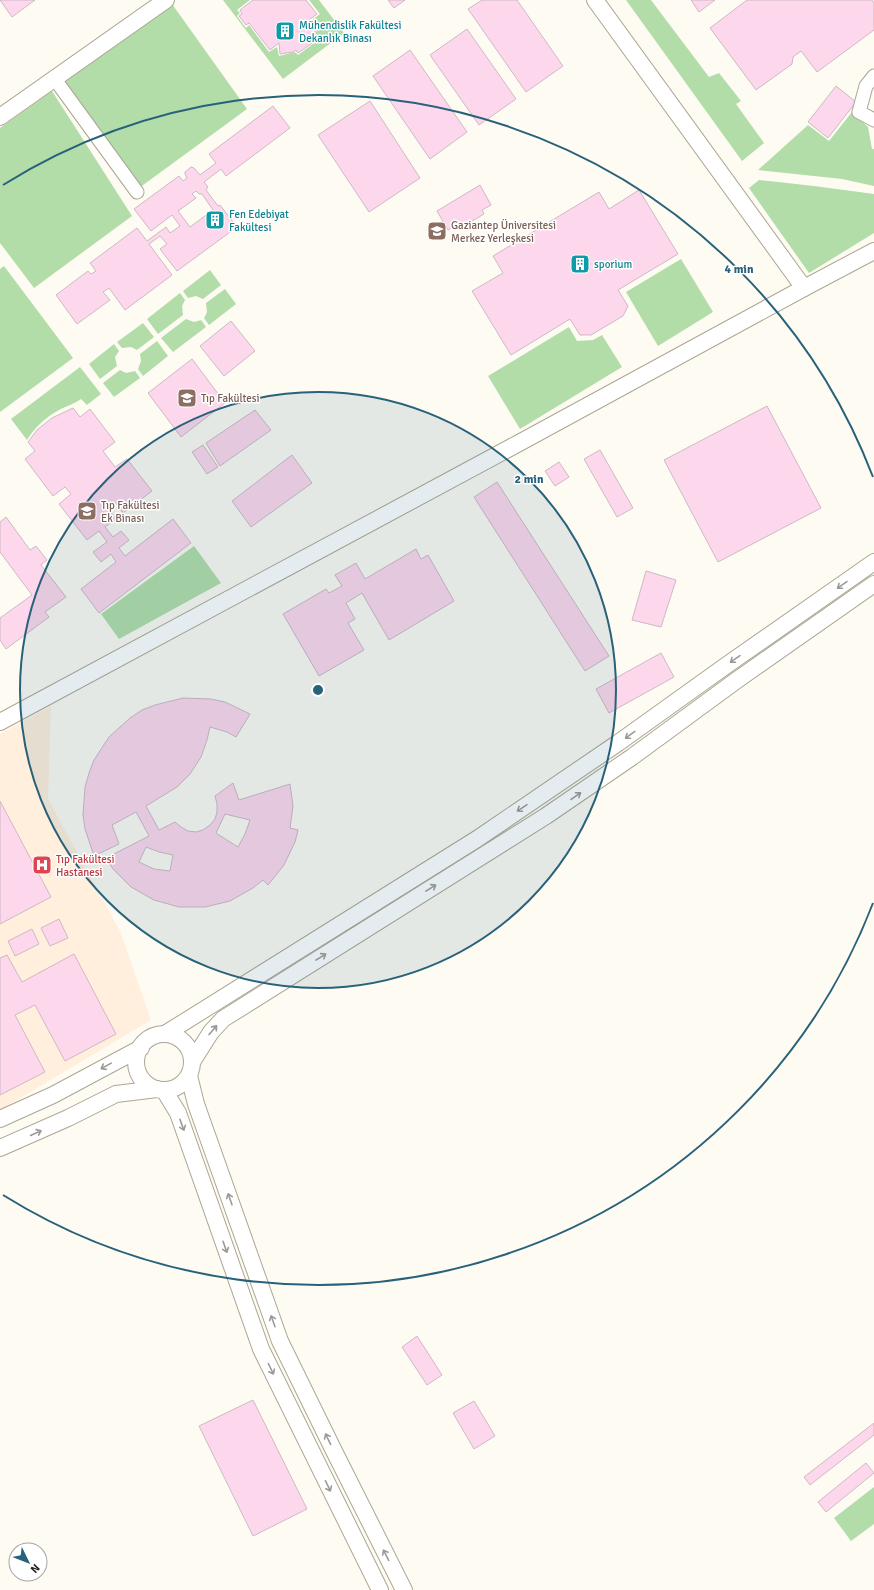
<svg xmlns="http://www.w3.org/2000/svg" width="874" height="1590" viewBox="0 0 874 1590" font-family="Signika,sans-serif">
  <rect width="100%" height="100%" fill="#fefbf3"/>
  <path fill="#ffefdc" d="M51,706L48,799L120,931L151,1020L0,1110V734Z"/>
  <g fill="#b2dda9">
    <path d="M223,0H250L237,10L240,13L237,16L246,28L249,25L269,52L277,47L279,56L295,52L298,55L314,43L312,40L320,24L312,20L320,14L309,0H319L344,33L283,79Z"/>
    <path d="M626,0H651L709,77L719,73L741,101L736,104L764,143L742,161Z"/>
    <path d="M172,4L247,109L139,188L62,81Z"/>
    <path d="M52,91L132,216L34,288L0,243V128Z"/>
    <path d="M852,112L868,127L872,149H874V186L842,179L758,170L808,125L829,141Z"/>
    <path d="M759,180L814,186L874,194V233L809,273L749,188Z"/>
    <path d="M681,259L713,312L658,346L626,292Z"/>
    <path d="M4,266L73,358L0,412V269Z"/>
    <path d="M210,270L221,285L203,299L196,296L188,298L183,291Z"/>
    <path d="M225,289L236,304L209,325L204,318L207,312L206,303Z"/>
    <path d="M180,293L185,300L182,306L183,315L158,334L147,319Z"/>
    <path d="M186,319L194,322L201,320L206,327L173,352L161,338Z"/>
    <path d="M143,323L154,337L137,350L131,347L122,348L117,342Z"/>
    <path d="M569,327L577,341L593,340L602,335L622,367L520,429L488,376Z"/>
    <path d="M157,341L168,356L143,376L138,369L141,361L140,354Z"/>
    <path d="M114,344L119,351L115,357L117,366L100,379L89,364Z"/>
    <path d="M80,367L101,394L87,405L81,399C74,404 67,406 59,410C46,417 35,427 27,440L11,419Z"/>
    <path d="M120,370L126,373L135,371L140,378L114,397L103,383Z"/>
    <path d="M194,546L221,583L119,639L101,614Z"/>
    <path d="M874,1487V1524L851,1541L834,1518Z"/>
  </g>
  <g fill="#fdd7ec" stroke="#ceb9c4" fill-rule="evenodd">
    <path d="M0,0H35L12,17Z"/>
    <path d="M253,0H306L317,14L308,21L318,25L313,37L310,39L312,43L298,53L296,50L293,52L280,54L279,43L270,50L249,23L246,25L239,16L242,14L240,10Z"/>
    <path d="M388,0H405L394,8Z"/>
    <path d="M482,0H517L563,66L526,92L468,9Z"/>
    <path d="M691,0H715L699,12Z"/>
    <path d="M747,0H872L874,3V30L817,72L801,51L793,57L792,64L756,90L710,28Z"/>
    <path d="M467,29L516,99L479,125L430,55Z"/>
    <path d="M410,50L467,132L430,159L373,76Z"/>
    <path d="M836,86L856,102L828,138L808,122Z"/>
    <path d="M370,101L420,178L369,212L318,135Z"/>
    <path d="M273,106L290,128L226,176L221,169L204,182L208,187L206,190L218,206L220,205L237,227L177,271L160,249L167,244L160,236L149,244L172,275L125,310L109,288L103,292L110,300L77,324L56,295L88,271L91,274L96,271L90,263L137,228L147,241L166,227L170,233L180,226L172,215L151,231L134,209L179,176L183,181L187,178L185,174V172L191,167L194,168L200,175L216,163L209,154ZM196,191L199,194H202L213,210L190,227L178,211L196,198L192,194Z"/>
    <path d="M480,185L491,205L482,210L484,214L462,227L460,223L448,230L437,211Z"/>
    <path d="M639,190L678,254L618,290L628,306L623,316L591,335H580L570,319L511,355L472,291L503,273L493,256L599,192L609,209Z"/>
    <path d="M231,321L255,351L224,376L200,346Z"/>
    <path d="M192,359L225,403L181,437L148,393Z"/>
    <path d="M767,406L821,508L718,562L664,460Z"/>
    <path d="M73,408L80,417L90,409L115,442L103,451L115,467L127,459L152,491L123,513L116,503L108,508L116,519L105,527L113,537L121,531L129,540L119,548L125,556L173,519L191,543L99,613L81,589L116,562L111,554L101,562L93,552L107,542L99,531L87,540L59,504L71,494L65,487L53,496L25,459L35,451L28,442L37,430L52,418Z"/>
    <path d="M255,410L271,430L220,466L206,443Z"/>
    <path d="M203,445L218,467L207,474L192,452Z"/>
    <path d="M600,450L633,508L617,517L584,459Z"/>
    <path d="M292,455L312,483L251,527L232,501Z"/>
    <path d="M559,462L569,477L555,486L545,471Z"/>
    <path d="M497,482L609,656L585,671L474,497Z"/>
    <path d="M6,517L30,550L36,546L47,560L41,565L66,597L45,612L49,617L6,649L0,640V618L32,595L0,552V522Z"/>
    <path d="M416,549L421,559L428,555L454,601L389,640L362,593L346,603L355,619L348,623L364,650L319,676L283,614L326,589L329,593L342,586L335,575L356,563L365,579Z"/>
    <path d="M646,571L676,580L661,627L632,620Z"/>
    <path d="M661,653L674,677L609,713L596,689Z"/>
    <path d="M183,698L211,699L225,702L250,714L236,737L227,732L210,727L207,740L201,757L190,774L177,787L146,806L159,830L175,822L181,827L188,831L196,832L203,830L210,825L215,819L217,812V804L215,796L233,783L239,800L290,784L293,806L290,828L298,830L295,842L284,865L268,885L263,880L253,888L230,901L205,907H179L154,900L131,887L113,869L106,858L149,836L136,812L112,825L119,844L94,856L85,829L83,815L85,787L89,773L94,760L109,737L130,718L142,710L155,705ZM225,814L250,820L245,834L238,847L216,833ZM146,847L159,852L173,855L170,871L154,869L139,862Z"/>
    <path d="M0,801L51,897L0,924Z"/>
    <path d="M59,919L68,938L50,946L41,928Z"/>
    <path d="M32,929L39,944L15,956L8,941Z"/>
    <path d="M74,954L116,1034L65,1061L35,1005L15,1015L45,1072L0,1095V958L7,955L22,982Z"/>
    <path d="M417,1336L442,1375L427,1385L402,1347Z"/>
    <path d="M253,1400L307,1509L253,1536L199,1426Z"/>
    <path d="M474,1401L495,1436L474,1449L453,1413Z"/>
    <path d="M874,1423V1435L810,1485L804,1477Z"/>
    <path d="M866,1463L874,1473L826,1512L818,1502Z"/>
  </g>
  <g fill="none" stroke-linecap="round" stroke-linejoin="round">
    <g stroke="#aca693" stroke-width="15">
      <g id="minor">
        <path d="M874,76L866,86L859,112L874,120"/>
        <path d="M54,78L137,192"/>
      </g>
    </g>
    <g stroke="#aca693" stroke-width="18">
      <g id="tertiary">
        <path d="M0,117L166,0"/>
        <path d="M804,288L874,251"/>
        <path d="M0,722L519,443L804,288L595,0"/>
        <path d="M165,1034L477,839L618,743L724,667L874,562"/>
        <circle cx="164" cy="1062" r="28"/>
        <path d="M192,1062L211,1032L223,1019L546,816L632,757L737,680L874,584"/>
        <path d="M189,1076L196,1104L280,1341L334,1451L404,1590"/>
        <path d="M164,1090L178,1113L261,1349L380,1590"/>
        <path d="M0,1119L53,1095L141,1048"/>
        <path d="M0,1148L68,1118L116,1094L157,1089"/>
      </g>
    </g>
    <use href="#minor" stroke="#fff" stroke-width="13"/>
    <use href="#tertiary" stroke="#fff" stroke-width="16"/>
  </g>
  <defs><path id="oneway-shaft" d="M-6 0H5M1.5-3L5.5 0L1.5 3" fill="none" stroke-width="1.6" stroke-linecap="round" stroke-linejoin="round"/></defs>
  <g stroke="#9b9a97">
    <use href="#oneway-shaft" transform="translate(842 585) rotate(145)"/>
    <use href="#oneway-shaft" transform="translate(735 659) rotate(145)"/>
    <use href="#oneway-shaft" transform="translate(630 735) rotate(144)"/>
    <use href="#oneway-shaft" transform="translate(576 796) rotate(-35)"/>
    <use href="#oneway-shaft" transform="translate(522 808) rotate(146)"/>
    <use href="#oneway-shaft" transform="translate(431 888) rotate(-32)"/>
    <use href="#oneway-shaft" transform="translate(321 957) rotate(-32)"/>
    <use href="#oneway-shaft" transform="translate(213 1030) rotate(-49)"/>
    <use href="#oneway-shaft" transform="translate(106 1066) rotate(151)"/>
    <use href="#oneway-shaft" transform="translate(182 1125) rotate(70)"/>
    <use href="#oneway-shaft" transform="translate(36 1133) rotate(-24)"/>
    <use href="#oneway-shaft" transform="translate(230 1199) rotate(-109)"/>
    <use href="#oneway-shaft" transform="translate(225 1247) rotate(71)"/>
    <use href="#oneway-shaft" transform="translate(273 1321) rotate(-109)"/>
    <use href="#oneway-shaft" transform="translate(271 1369) rotate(64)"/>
    <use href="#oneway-shaft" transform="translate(328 1439) rotate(-116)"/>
    <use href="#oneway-shaft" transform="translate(328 1486) rotate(64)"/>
    <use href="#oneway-shaft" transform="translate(386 1555) rotate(-117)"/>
  </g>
  <circle cx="318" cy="690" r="298" fill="#28617a" fill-opacity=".12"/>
  <g fill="none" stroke="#28617a" stroke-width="2">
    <circle cx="318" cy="690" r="298"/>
    <path d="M873 903A595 595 0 0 1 3 1195M3 185A595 595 0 0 1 873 477"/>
  </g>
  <defs>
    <g id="building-square" transform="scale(1)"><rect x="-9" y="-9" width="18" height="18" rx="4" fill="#0f9aa8" stroke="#fff"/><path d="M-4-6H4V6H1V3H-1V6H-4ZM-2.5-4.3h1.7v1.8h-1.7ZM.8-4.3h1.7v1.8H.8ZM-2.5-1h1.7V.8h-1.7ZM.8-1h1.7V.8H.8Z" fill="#fff"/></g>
    <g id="university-square" transform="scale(1)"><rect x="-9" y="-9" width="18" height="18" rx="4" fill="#8d6e63" stroke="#fff"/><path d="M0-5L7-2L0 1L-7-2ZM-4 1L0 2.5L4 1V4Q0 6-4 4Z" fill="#fff"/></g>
    <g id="hospital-square" transform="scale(1)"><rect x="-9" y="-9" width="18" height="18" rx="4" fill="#e0444e" stroke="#fff"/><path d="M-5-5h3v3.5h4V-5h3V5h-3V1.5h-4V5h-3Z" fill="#fff"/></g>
  </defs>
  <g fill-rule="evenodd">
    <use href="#building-square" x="285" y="31"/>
    <use href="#building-square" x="215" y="220"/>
    <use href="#university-square" x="437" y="231"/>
    <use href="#building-square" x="580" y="264"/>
    <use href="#university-square" x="187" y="398"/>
    <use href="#university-square" x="87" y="511"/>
    <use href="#hospital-square" x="42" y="865"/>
  </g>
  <g text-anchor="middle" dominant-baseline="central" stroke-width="3" stroke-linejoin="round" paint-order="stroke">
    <g font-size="11" fill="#0d838f" stroke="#fff" text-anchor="start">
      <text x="299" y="25">Mühendislik Fakültesi<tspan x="299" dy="13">Dekanlık Binası</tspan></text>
      <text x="229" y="214">Fen Edebiyat<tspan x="229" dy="13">Fakültesi</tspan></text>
      <text x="594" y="264">sporium</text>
    </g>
    <g font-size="11" fill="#785e54" stroke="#fff" text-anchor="start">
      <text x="451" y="225">Gaziantep Üniversitesi<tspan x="451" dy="13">Merkez Yerleşkesi</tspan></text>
      <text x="201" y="398">Tıp Fakültesi</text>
      <text x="101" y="505">Tıp Fakültesi<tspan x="101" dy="13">Ek Binası</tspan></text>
    </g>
    <g font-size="11" fill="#be3a42" stroke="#fff" text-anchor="start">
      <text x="56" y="859">Tıp Fakültesi<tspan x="56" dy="13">Hastanesi</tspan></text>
    </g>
  </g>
  <circle cx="318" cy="690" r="6" fill="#28617a" stroke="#fff" stroke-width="2"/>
  <g font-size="12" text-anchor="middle" font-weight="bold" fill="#28617a" stroke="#fff" stroke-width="3" stroke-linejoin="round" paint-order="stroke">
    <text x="739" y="273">4 min</text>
    <text x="529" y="483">2 min</text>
  </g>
  <g transform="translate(28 1562) rotate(133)"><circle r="19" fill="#ffffff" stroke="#a6a5a3"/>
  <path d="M0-3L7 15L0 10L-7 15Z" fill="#28617a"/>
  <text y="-6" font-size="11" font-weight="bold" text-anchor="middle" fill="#211f18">N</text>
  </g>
</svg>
